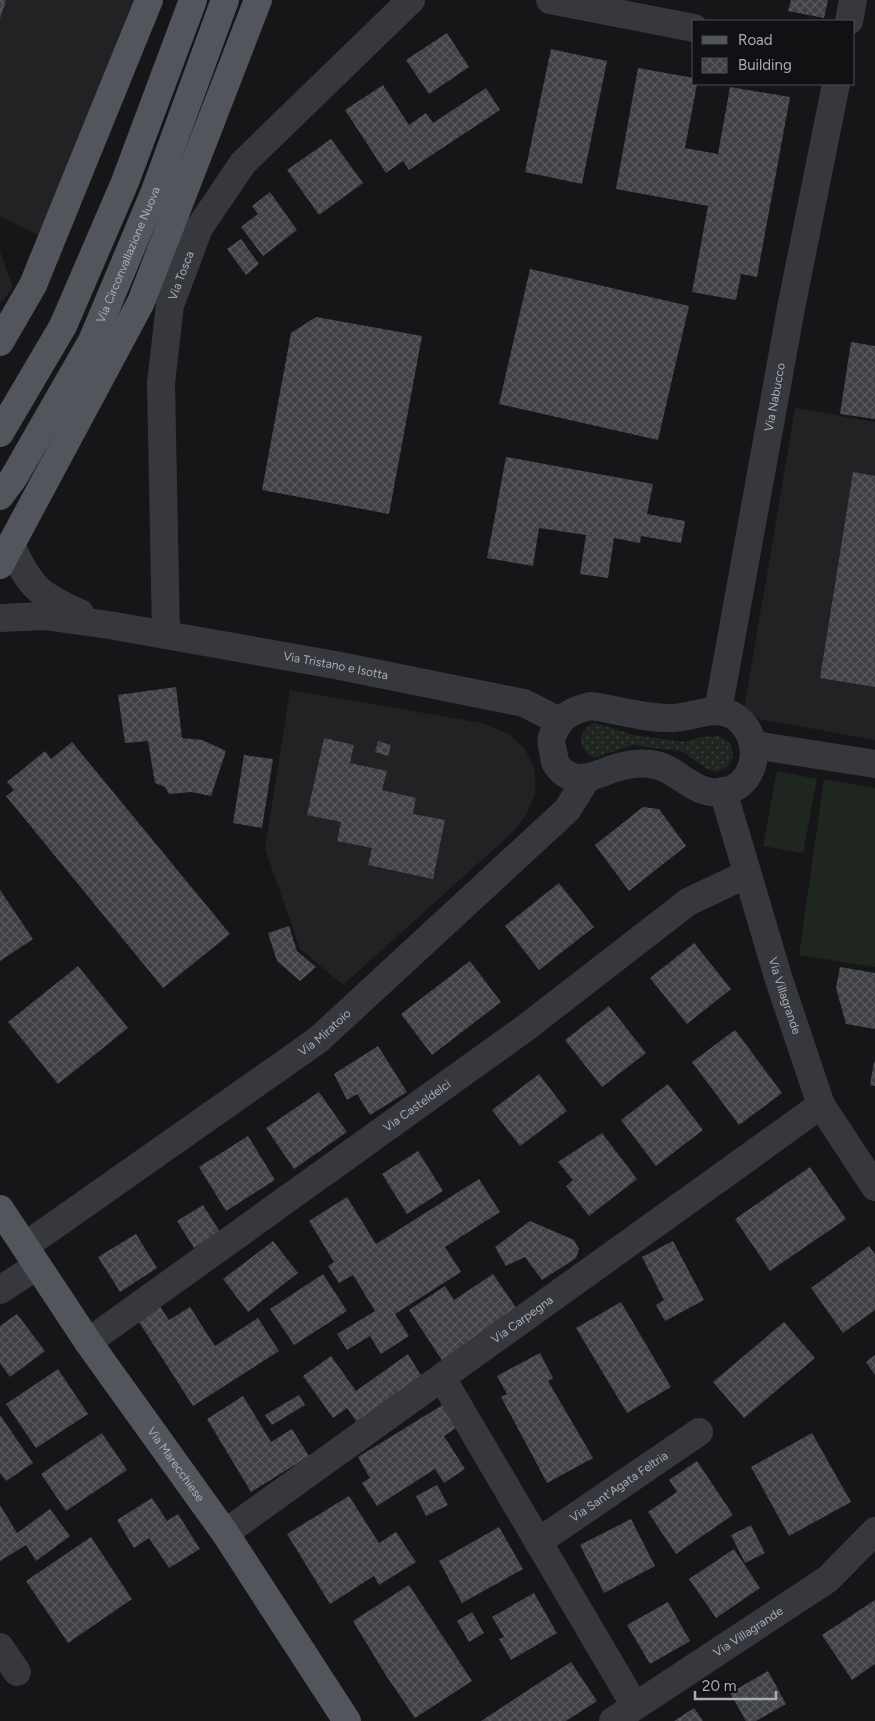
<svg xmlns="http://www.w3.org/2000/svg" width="875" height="1721" viewBox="0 0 875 1721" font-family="Figtree,sans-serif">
  <defs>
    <pattern id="grass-dots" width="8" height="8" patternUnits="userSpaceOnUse" patternTransform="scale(1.25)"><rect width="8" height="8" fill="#1e261f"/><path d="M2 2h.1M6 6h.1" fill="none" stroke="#3c433d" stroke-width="1.8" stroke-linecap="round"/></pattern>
    <pattern id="building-cross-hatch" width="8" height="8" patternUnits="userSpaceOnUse" patternTransform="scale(1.25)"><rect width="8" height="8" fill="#404145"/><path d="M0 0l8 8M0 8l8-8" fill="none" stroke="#595a5e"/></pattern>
  </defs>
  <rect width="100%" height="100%" fill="#161618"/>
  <g fill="#222225">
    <path d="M0,0H133L40,236L0,216Z"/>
    <path d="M0,251L13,288L0,304Z"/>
    <path d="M795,408L875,422V740L743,716Z"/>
    <path d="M290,690L482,723L509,734L525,749L535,771V794L526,815L512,833L343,985L300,949L265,849Z"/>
  </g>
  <path fill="url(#grass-dots)" d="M595,723L634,735L684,742L702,737L718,736L731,743L733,758L728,766L716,772L705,768L683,752L633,745L594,758C577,749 576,731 595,723Z"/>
  <g fill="#1e261f">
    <path d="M777,771L817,779L803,853L763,846Z"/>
    <path d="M824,779L875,788V967L799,955Z"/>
  </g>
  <g fill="url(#building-cross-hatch)">
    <path d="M0,0H6L0,19Z"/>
    <path d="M791,0H828L824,18L788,11Z"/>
    <path d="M447,33L469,67L429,94L406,60Z"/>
    <path d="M551,49L607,61L582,184L525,172Z"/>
    <path d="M638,68L694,78V84H697L685,148L718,154L730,87L790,97L757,277L741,274L736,300L692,292L708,206L616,189Z"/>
    <path d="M383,85L409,125L426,113L433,123L486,88L500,110L409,170L403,161L386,173L345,110Z"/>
    <path d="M331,139L363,183L319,215L287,170Z"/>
    <path d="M270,192L297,230L263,256L241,227L258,214L252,206Z"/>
    <path d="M241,239L259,264L246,275L227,249Z"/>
    <path d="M530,269L689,306L658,440L499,404Z"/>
    <path d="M316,317L422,336L389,514L262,490L291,333Z"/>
    <path d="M851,342L875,346V419L840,414Z"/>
    <path d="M506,457L653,484L647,514L685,521L681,543L641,536L640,543L614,538L608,578L580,574L586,535L539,528L533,566L487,558Z"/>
    <path d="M853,472L875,476V687L820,678Z"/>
    <path d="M176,687L182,738L202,740L226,751L211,796L191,792L169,794L165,787L155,783L148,741L125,743L118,695Z"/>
    <path d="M324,738L354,745L350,763L387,771L382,790L416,798L413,814L445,820L433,879L368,865L372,848L337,841L341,822L307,815Z"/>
    <path d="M378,741L391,745L388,756L375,752Z"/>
    <path d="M72,742L230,934L163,988L6,796L14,790L7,782L45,751L51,759Z"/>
    <path d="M244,755L273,759L262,828L233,823Z"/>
    <path d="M643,807L659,809L686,846L629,891L595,845Z"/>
    <path d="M559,883L594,927L539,970L505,926Z"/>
    <path d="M0,890L33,939L0,961Z"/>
    <path d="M289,926L297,951L316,967L300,981L277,961L268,933Z"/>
    <path d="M694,943L731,989L687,1024L650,978Z"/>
    <path d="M470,961L501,1002L432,1055L401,1014Z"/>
    <path d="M78,966L128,1028L58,1084L8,1022Z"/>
    <path d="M840,967L875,973V1029L846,1024L836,988Z"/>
    <path d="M609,1006L646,1053L602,1087L565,1040Z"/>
    <path d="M735,1030L782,1093L739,1125L692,1062Z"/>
    <path d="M378,1046L407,1092L370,1115L357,1094L347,1100L334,1074Z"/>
    <path d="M874,1062H875V1086L870,1085Z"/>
    <path d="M539,1074L567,1111L520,1146L492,1110Z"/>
    <path d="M668,1084L703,1130L656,1166L621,1120Z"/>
    <path d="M319,1092L347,1132L294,1169L266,1128Z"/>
    <path d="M602,1133L637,1179L589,1216L566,1186L573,1180L558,1162Z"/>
    <path d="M248,1136L275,1180L226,1211L199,1167Z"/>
    <path d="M418,1151L443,1191L407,1214L382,1174Z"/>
    <path d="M810,1167L846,1219L770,1271L735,1219Z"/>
    <path d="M479,1179L500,1212L445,1247L461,1272L395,1314L409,1336L381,1354L370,1336L347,1350L337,1334L375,1311L353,1275L339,1283L328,1266L334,1262L309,1221L347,1197L376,1244Z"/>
    <path d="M203,1205L220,1232L194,1248L177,1221Z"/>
    <path d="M530,1221L574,1240L579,1249L576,1258L542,1280L525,1257L506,1266L495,1247Z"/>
    <path d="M136,1234L157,1268L120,1292L98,1257Z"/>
    <path d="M273,1241L298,1273L248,1312L223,1279Z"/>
    <path d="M673,1241L704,1300L665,1321L656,1305L664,1300L642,1257Z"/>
    <path d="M869,1246L875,1254V1310L843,1333L811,1288Z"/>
    <path d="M323,1274L347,1311L294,1345L270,1309Z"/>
    <path d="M493,1274L519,1312L443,1362L409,1310L445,1286L454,1300Z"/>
    <path d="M621,1302L671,1387L627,1413L576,1328Z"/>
    <path d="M159,1305L169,1320L190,1307L215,1346L258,1318L279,1351L193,1406L137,1319Z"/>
    <path d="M17,1314L45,1351L10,1377L0,1363V1326Z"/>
    <path d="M784,1322L815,1358L744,1418L713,1382Z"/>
    <path d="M540,1353L553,1378L548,1381L593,1458L547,1483L501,1397L507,1394L497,1376Z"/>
    <path d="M408,1354L422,1377L358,1424L347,1408L333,1418L303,1376L331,1356L356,1391Z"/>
    <path d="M875,1355V1375L866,1362Z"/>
    <path d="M58,1369L88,1414L36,1448L6,1404Z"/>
    <path d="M299,1395L305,1405L272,1425L265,1415Z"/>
    <path d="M243,1396L271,1442L292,1429L309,1456L251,1492L207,1419Z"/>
    <path d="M444,1404L458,1427L444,1436L465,1469L444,1483L435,1469L377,1506L362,1483L370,1478L358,1457Z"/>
    <path d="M0,1415L33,1463L6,1481L0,1473Z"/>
    <path d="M102,1433L127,1470L66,1511L41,1474Z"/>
    <path d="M812,1433L851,1502L789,1536L751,1467Z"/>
    <path d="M697,1461L733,1515L676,1554L648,1512L677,1492L669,1480Z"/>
    <path d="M437,1485L448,1505L426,1516L416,1496Z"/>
    <path d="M349,1496L379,1543L396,1532L416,1562L379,1585L374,1576L330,1604L287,1534Z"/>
    <path d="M152,1498L167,1521L178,1514L200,1549L169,1568L149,1538L134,1548L117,1520Z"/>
    <path d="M0,1505L17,1533L50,1509L70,1536L36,1561L26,1545L0,1561Z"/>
    <path d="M631,1519L655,1566L604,1593L580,1545Z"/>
    <path d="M751,1525L765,1553L745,1563L731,1535Z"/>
    <path d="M499,1527L523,1569L462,1603L439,1561Z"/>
    <path d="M91,1537L132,1599L68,1643L26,1581Z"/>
    <path d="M734,1549L760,1588L716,1618L689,1579Z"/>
    <path d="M409,1585L472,1681L415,1718L387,1677L353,1621Z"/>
    <path d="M534,1593L557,1633L511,1660L499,1639L504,1637L492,1617Z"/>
    <path d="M875,1600V1664L852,1680L822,1635Z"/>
    <path d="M668,1602L690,1641L650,1664L627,1625Z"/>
    <path d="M472,1612L484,1633L469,1642L457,1621Z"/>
    <path d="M571,1662L597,1701L566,1721H481Z"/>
    <path d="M768,1671L786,1704L756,1721H746L730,1693Z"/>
    <path d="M694,1708L703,1721H674Z"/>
  </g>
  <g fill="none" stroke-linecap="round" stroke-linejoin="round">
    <g stroke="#37383d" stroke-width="28">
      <path d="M550,0L694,28"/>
      <path d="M849,21L853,0"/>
      <path d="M12,547C30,587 39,595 80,613"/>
      <path id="s1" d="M0,618L44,616L109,625L335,665L524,703L559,721"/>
      <path id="s2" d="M166,635L161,383L170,305L199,228L243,163L411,0"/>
      <path d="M590,706C617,709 644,719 672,718C692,718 715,704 734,716C769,740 755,797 711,792C688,789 674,766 650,764C642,763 631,764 623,766C602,770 579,789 560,769C556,764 554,762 554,756C553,750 550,743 552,737C559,717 570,711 590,706Z"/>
      <path id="s3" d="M718,711L791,308L836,84"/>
      <path d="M754,745L875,764"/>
      <path id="s4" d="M723,791L779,980L821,1105L875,1187"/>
      <path id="s5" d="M25,1246L318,1040L567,810L587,778"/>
      <path d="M0,1290L37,1266"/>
      <path id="s6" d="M88,1342L524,1029L688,902L747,874"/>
      <path d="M442,1378L635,1706"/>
      <path id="s7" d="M225,1533L821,1105"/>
      <path id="s8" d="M538,1542L699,1432"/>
      <path d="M0,1647L17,1672"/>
      <path id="s9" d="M613,1721L828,1579L875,1531"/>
    </g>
    <g stroke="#53555c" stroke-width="28">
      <path d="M0,342L33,285L149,0"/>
      <path d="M0,433L63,326L125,182L193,0"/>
      <path id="s10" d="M0,496L14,477L92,341L155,191L225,0"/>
      <path d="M0,565L141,302L258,0"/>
      <path id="s11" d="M0,1209L88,1342L225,1533L347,1721"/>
    </g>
  </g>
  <g text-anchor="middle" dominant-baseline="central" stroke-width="4" stroke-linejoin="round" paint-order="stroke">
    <g font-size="12" fill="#a8adb8" stroke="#111113">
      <text stroke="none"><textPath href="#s10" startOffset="274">Via Circonvallazione Nuova</textPath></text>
      <text stroke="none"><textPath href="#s2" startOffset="362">Via Tosca</textPath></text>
      <text stroke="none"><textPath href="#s3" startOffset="319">Via Nabucco</textPath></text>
      <text stroke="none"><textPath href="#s1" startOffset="340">Via Tristano e Isotta</textPath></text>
      <text stroke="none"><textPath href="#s4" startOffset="214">Via Villagrande</textPath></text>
      <text stroke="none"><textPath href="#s5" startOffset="368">Via Miratoio</textPath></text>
      <text stroke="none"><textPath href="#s6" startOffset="405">Via Casteldelci</textPath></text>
      <text stroke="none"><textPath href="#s7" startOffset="366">Via Carpegna</textPath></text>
      <text stroke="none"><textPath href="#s11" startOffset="310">Via Marecchiese</textPath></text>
      <text stroke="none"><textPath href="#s8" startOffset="98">Via Sant'Agata Feltria</textPath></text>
      <text stroke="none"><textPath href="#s9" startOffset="162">Via Villagrande</textPath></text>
    </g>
  </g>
  <rect x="692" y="20" width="162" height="65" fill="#111113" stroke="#4d4f55"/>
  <rect x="702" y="36" width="25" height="8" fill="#53555c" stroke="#4d4f55"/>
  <text x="738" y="45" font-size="15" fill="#a8adb8">Road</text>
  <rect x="702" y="58" width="25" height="15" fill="url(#building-cross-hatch)" stroke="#4d4f55"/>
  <text x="738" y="70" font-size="15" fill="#a8adb8">Building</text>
  <path d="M695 1691v8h81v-8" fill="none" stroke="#a8adb8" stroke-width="2.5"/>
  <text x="702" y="1691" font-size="15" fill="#a8adb8" stroke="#111113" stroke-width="4" paint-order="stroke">20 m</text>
</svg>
